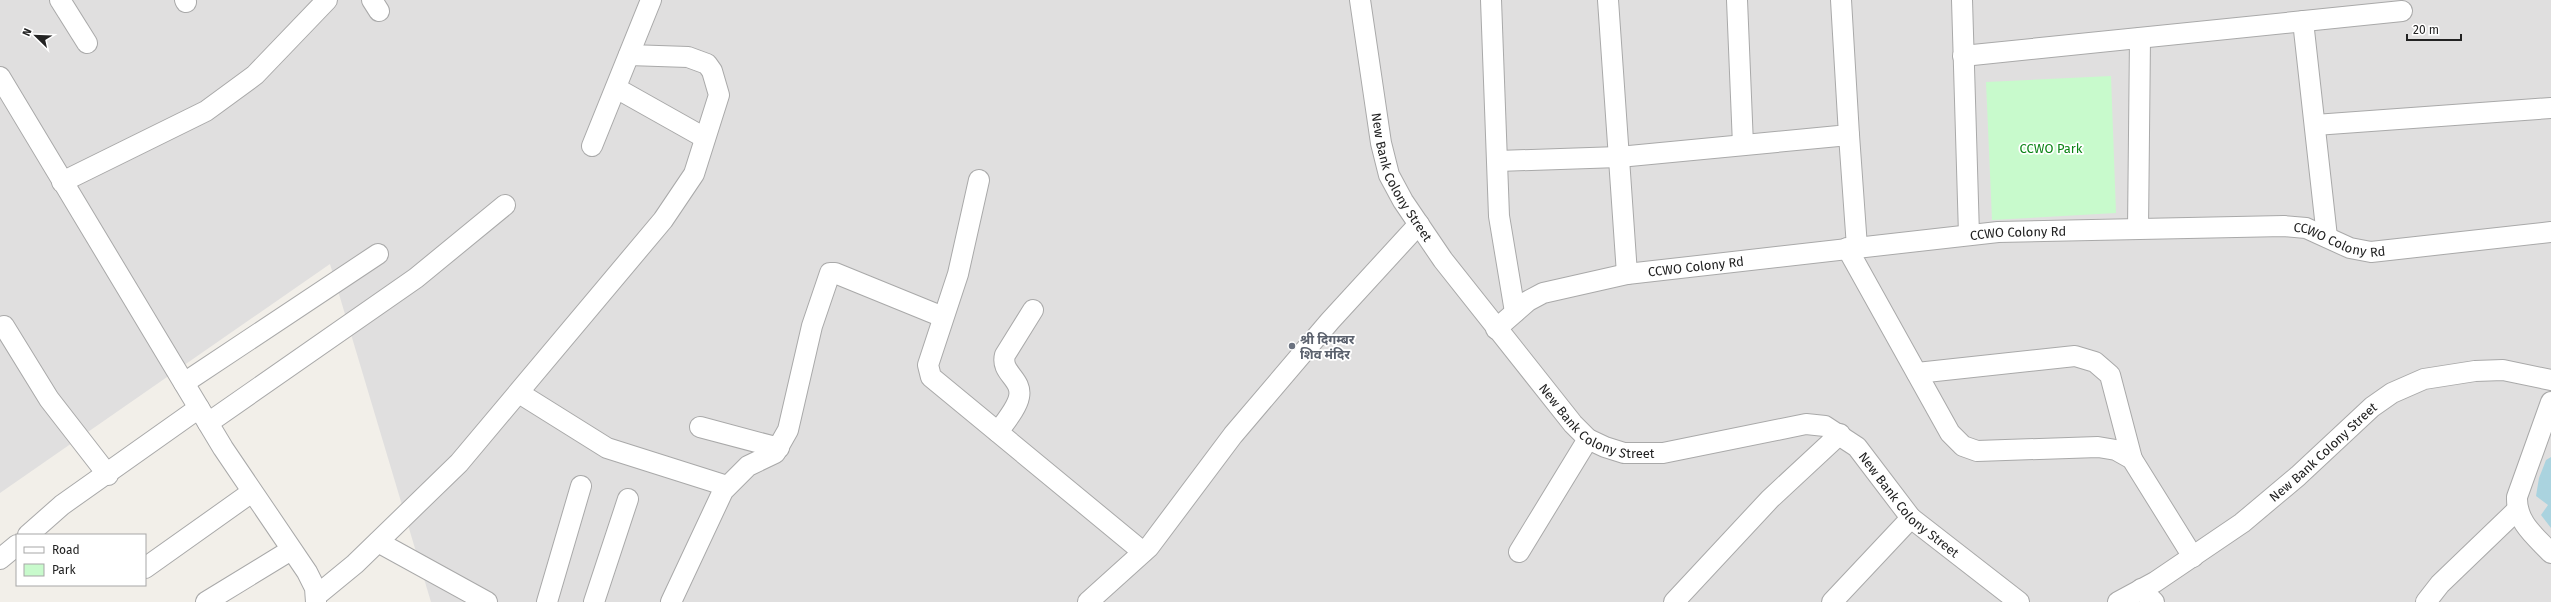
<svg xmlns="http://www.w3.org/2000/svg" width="2551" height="602" viewBox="0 0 2551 602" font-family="'Fira Sans','Noto Sans Devanagari',sans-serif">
  <rect width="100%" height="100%" fill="#f2efe9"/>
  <path fill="#e0dfdf" d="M0,0H2551V602H431L330,264L0,493Z"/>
  <path fill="#c8facc" d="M2111,76L2116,213L1992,220L1986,82Z"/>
  <path fill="#aad3df" d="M2551,457V528L2541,515L2548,505L2536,496L2539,478L2546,460Z"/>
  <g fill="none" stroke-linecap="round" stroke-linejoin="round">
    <g stroke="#a9a9a9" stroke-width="22">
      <g id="street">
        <path d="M60,0L87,43"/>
        <path d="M185,0L186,2"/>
        <path d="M372,0L379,11"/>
        <path id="s1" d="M1360,0L1381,143L1389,175L1403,201L1443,260L1573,424L1588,439L1605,447L1624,453H1663L1806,424L1825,426L1857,447L1911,518L2019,602"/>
        <path d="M1491,0L1499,216L1515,312"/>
        <path d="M1608,0L1627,274"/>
        <path d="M1737,0L1743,145"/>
        <path d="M1962,0L1969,235"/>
        <path d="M2303,21L2327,237"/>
        <path d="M1963,56L2402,11"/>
        <path d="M0,77L223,448L307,572L315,588L316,602"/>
        <path d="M616,88L705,138"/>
        <path d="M2315,125L2551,108"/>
        <path d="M1849,135L1857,247"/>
        <path d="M592,146L651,0"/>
        <path d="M1498,161L1619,157L1849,135L1841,0"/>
        <path d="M979,180L958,274L928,365L931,377L1143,552"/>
        <path d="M62,182L206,111L255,75L327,0"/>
        <path d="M2138,229L2140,38"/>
        <path d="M1847,248L1950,433L1963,446L1977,451L2098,447L2116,450L2132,459L2193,557"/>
        <path d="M4,326L49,399L108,475"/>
        <path id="s2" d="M1496,329L1528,301L1543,293L1627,274L1998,232L2284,226L2306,228L2350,248L2371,252L2551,232"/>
        <path d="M1917,373L2075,356L2095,362L2110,375L2132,459"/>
        <path d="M184,383L378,254"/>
        <path d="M519,393L607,448L727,486"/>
        <path d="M2551,402L2517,497C2516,522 2535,536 2551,553"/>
        <path d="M208,423L416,278L505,205"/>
        <path d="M700,427L779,448"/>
        <path d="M998,432C1005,422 1017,408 1019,397C1023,379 1000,373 1005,355L1033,310"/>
        <path d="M28,535L62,505L199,408"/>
        <path d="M378,542L487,602"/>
        <path d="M1519,552L1588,439"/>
        <path d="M0,559L17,545"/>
        <path d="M145,568L252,492"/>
        <path d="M2141,589L2154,602"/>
        <path d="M316,596L355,564L459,463L663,220L694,174L719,95L712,71L707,64L688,57L629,55"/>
        <path d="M206,602L291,550"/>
        <path d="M547,602L581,486"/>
        <path d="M594,602L628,499"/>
        <path d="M671,602L723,491L748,466L775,453L788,430L812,326L830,273H835L943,317"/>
        <path d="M1088,602L1149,547L1233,435L1330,321L1419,224"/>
        <path d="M1674,602L1770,499L1840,434"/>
        <path d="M1832,602L1911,518"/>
        <path id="s3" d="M2118,602L2155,582L2242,523L2298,476L2372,407L2392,393L2424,379L2475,371L2503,370L2551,380"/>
        <path d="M2426,602L2440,584L2517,510"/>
      </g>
    </g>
    <use href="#street" stroke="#fff" stroke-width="20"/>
  </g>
  <circle fill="#6b7280" stroke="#fff" stroke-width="1.5" cx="1292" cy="346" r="4"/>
  <g text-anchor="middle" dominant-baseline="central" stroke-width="3.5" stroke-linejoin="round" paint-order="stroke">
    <g font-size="13" fill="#0c8416" stroke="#fff">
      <text x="2051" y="148">CCWO Park</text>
    </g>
    <g font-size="13" fill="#222" stroke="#fff">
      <text stroke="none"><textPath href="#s1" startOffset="184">New Bank Colony Street</textPath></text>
      <text stroke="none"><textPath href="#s2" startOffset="539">CCWO Colony Rd</textPath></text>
      <text stroke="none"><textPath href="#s2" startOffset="863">CCWO Colony Rd</textPath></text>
      <text stroke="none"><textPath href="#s2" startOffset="215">CCWO Colony Rd</textPath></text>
      <text stroke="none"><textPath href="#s1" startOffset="508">New Bank Colony Street</textPath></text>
      <text stroke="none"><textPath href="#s3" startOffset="255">New Bank Colony Street</textPath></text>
      <text stroke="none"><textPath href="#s1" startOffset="868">New Bank Colony Street</textPath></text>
    </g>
    <g font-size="13" font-weight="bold" fill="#5b616d" stroke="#fff" text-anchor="start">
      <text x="1300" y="339">श्री दिगम्बर<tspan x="1300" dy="15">शिव मंदिर</tspan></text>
    </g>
  </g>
  <rect x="16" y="534" width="130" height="52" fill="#ffffff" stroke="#a7a7a7"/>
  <rect x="24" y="547" width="20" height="6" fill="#ffffff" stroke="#a7a7a7"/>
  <text x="52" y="554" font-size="12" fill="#222222">Road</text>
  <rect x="24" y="564" width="20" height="12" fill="#c8facc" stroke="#a7a7a7"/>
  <text x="52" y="574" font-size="12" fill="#222222">Park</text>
  <g transform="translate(36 36) rotate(293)" stroke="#ffffff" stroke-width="3" paint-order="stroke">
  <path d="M0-3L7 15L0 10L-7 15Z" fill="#222222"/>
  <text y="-6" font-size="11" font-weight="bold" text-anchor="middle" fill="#222222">N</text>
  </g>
  <path d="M2407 34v6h54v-6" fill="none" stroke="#222222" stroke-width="2"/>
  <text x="2413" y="34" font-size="12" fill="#222222" stroke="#ffffff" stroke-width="3" paint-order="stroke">20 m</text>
</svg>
